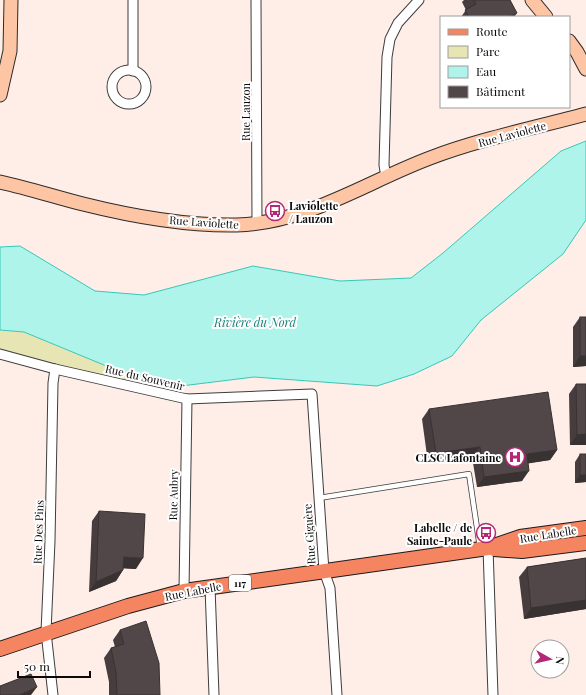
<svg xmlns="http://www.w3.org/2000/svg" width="586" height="695" viewBox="0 0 586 695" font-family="'Playfair Display',serif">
  <rect width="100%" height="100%" fill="#feeee7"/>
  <path fill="#e6e5b3" d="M0,330L24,332L133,377L131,387L0,354Z"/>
  <path fill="#aef4ea" stroke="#37c8b7" d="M586,141V220L563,254L481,320L452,356L414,374L377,386L254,377L173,387L133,377L24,332L0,330V247L20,246L95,291L144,295L253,266L340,281L411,278L443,253L561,151Z"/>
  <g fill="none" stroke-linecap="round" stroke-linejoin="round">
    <g stroke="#3d3d3d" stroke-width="6">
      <path id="lane" d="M319,498L469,474L480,548"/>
    </g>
    <g stroke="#3d3d3d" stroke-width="11">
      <g id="street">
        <path d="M133,0V71"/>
        <path d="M256,0L257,223"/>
        <circle cx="129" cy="87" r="17"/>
        <path d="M386,177L384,165L387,57L390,39L398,23L419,0"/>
        <path d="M0,354L55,369L187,399L312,394L324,571L330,588L337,695"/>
        <path d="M488,548L493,695"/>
        <path d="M210,587L214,695"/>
        <path d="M184,591L187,399"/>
        <path d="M53,695L46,632L50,541L53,383L55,369"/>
      </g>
    </g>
    <g stroke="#2c2c2c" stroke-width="15">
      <g id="secondary">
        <path d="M532,0L546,17"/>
        <path d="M569,41L577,52L586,69"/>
        <path d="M0,95L10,51L11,0"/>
        <path d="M0,182C28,188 55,197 83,204C131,216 188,226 237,225C307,223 366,182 430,158C480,139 534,128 586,114"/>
      </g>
    </g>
    <g stroke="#1b1b1b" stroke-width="16">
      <g id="primary">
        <path d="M494,549L522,551L586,543"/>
        <path d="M0,649L128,606L184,591L488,548L520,537L586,528"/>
      </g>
    </g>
    <use href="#lane" stroke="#fff" stroke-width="4.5"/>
    <use href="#street" stroke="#fff" stroke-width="9"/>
    <use href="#secondary" stroke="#fdc5a4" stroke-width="13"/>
    <use href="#primary" stroke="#f58461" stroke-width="14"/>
  </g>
  <g fill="#473d3e">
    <path d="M464,0H510L514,17H461L466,10L462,2Z"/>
    <path d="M580,317L586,366L573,367V327Z"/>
    <path d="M576,384H586V445H570L569,394Z"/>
    <path d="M429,409L557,450L550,460L528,463L522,481L477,487L472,457L428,463L422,419Z"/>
    <path d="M580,454L586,482L575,483V462Z"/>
    <path d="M99,511L136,569L123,568V570L116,581L89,592L92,521Z"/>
    <path d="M586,558V609L524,619L519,577L527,567Z"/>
    <path d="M120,630L160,695H109V682L104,658L111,648L115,647L113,640Z"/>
  </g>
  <g fill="#393232">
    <path d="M517,13L514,17H509Z"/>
    <path d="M580,356H586V366L573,367Z"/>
    <path d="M586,434V445H570L577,435Z"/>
    <path d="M480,447L472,457L428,463L436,453Z"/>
    <path d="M557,450L550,460L519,465L527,454Z"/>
    <path d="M529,471L522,481L477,487L484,477Z"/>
    <path d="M580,475H586V482L575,483Z"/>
    <path d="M124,557L143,558L136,569L117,568Z"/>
    <path d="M123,570L116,581L89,592L96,582Z"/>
    <path d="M586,600V609L524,619L531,608Z"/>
    <path d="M37,687L31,695H19Z"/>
  </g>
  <g fill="#524748" stroke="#393232">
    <path d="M474,0H510L517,13L509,17H469L465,10L476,4Z"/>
    <rect x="580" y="317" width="6" height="39"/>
    <path d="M576,384H586V434L577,435Z"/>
    <path d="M548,392L557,450L527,454L529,471L484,477L480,447L436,453L429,409Z"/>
    <rect x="580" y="454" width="6" height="21"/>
    <path d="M99,511L145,514L143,558L124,557L123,570L96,582Z"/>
    <path d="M586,558V600L531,608L527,567Z"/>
    <path d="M146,621L159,663L160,695H117L116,672L111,648L124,644L120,630Z"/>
    <path d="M31,674L37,687L19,695H0V686Z"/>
  </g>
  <defs>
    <g id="bus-ring" transform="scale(1)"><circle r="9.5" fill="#fff" stroke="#b42777" stroke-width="1.5"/><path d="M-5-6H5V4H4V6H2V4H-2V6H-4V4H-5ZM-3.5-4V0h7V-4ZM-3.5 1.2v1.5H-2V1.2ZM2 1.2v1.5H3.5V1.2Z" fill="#b42777"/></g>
    <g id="hospital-ring" transform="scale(1)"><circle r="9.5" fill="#fff" stroke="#b42777" stroke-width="1.5"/><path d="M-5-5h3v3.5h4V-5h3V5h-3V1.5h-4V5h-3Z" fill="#b42777"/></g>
  </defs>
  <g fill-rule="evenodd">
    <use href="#bus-ring" x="275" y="211"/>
    <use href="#hospital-ring" x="515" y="457"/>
    <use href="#bus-ring" x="486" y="533"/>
  </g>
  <g text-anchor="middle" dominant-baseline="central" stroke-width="4" stroke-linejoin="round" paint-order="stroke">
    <rect fill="#fff" stroke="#545454" stroke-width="1" x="229" y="575" width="22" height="16" rx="3"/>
    <g font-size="10" font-weight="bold" fill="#0a0a0a">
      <text x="240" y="583">117</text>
    </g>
    <g font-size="11" fill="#0a0a0a" stroke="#fff">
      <text transform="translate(245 112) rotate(-90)">Rue Lauzon</text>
      <text transform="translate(512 134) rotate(-15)">Rue Laviolette</text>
      <text transform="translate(204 222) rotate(4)">Rue Laviolette</text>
      <text transform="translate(145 377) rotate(13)">Rue du Souvenir</text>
      <text transform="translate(173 495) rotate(-89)">Rue Aubry</text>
      <text transform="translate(38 532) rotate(-88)">Rue Des Pins</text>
      <text transform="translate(309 534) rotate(-94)">Rue Giguère</text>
      <text transform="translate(548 534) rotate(-9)">Rue Labelle</text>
      <text transform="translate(193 591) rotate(-11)">Rue Labelle</text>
    </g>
    <g font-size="11" font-weight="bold" fill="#0a0a0a" stroke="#fff" text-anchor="end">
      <text x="289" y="205" text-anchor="start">Laviolette<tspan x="289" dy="13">/ Lauzon</tspan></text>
      <text x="501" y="457">CLSC Lafontaine</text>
      <text x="472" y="527">Labelle / de<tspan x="472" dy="13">Sainte-Paule</tspan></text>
    </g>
    <g font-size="12" font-style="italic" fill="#17827a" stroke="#fff">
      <text x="255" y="322">Rivière du Nord</text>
    </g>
  </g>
  <rect x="440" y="16" width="130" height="92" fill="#ffffff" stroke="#9d9d9d"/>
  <rect x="448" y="29" width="20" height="6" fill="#f58461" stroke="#9d9d9d"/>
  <text x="476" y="36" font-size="12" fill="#0a0a0a">Route</text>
  <rect x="448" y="46" width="20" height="12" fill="#e6e5b3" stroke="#9d9d9d"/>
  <text x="476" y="56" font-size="12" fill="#0a0a0a">Parc</text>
  <rect x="448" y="66" width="20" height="12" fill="#aef4ea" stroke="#9d9d9d"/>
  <text x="476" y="76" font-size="12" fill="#0a0a0a">Eau</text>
  <rect x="448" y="86" width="20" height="12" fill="#524748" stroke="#9d9d9d"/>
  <text x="476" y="96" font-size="12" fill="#0a0a0a">Bâtiment</text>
  <g transform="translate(550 659) rotate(98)"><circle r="19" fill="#ffffff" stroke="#9d9d9d"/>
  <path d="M0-3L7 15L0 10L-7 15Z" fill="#b42777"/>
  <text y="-6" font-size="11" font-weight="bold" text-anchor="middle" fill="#0a0a0a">N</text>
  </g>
  <path d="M18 671v6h72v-6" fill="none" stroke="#0a0a0a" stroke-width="2"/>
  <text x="24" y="671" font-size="12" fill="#0a0a0a" stroke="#ffffff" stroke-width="3" paint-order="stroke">50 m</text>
</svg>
